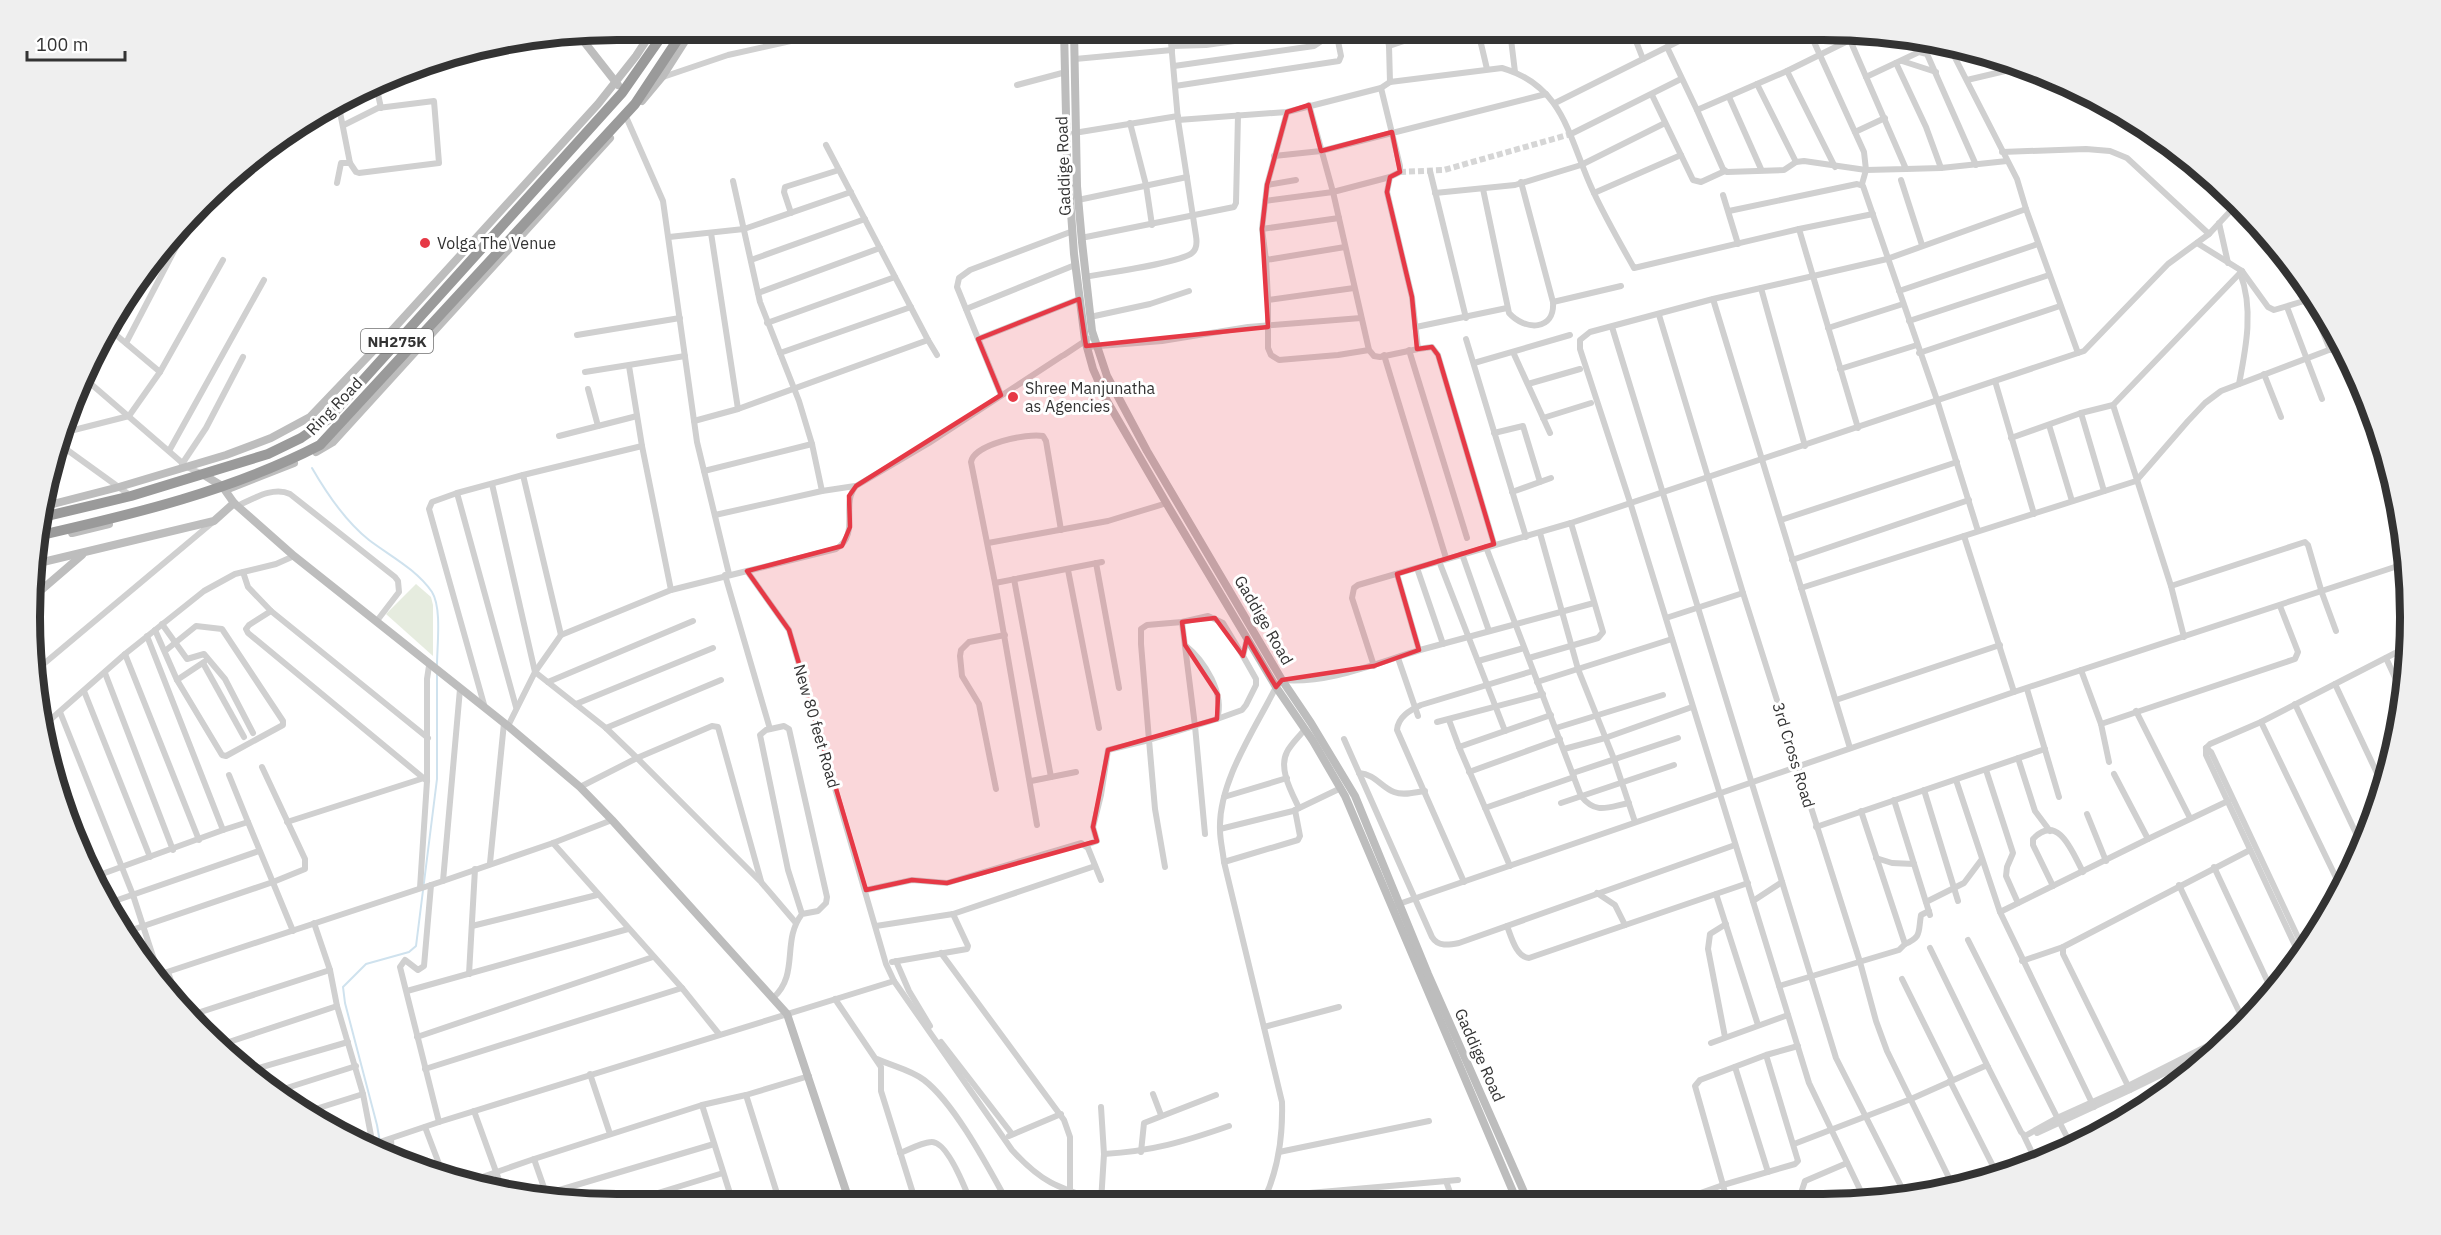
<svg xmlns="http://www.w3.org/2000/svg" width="2441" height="1235" viewBox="0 0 2441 1235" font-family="'IBM Plex Sans',sans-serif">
  <rect width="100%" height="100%" fill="#fff"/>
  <path fill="#e6ecdf" d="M416,584L431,597L433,605V656L386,614Z"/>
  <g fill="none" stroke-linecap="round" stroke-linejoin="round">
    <g stroke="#cfe2ee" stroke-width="2">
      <path d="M312,468C327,494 345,521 369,540C390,556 416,569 432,592C442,608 437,646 437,665"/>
      <path d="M382,1154L377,1125L345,1003L343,987L366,964L409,952L416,946L437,779V674"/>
    </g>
    <path stroke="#d6d6d6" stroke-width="6" stroke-dasharray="6 3" stroke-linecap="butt" d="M1400,172L1444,170L1571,134"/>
    <g stroke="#d0d0d0" stroke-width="6">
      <path d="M1016,30L1018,39"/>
      <path d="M1386,31L1389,46L1390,82"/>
      <path d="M1478,31L1487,69"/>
      <path d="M1510,31L1515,72"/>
      <path d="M1632,31L1643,59"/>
      <path d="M1809,31L1864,152L1866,170L1862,184"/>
      <path d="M1172,46L1206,45L1306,31"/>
      <path d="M1389,46L1434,31"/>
      <path d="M1949,46L2017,179L2026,209L2078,353"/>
      <path d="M1667,47L1697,110L1787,71L1866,32"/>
      <path d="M1075,59L1172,50"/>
      <path d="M1902,61L1936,72"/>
      <path d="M1896,63L1926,127L1941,168L1906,169"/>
      <path d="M1174,66L1314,46L1320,42L1323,31"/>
      <path d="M1787,71L1835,167"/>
      <path d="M663,77L728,55L840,30"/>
      <path d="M1866,77L1919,52L1927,54L1976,165"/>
      <path d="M1967,80L2022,67"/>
      <path d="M1757,84L1796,162"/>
      <path d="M376,85L381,108"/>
      <path d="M1017,85L1066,72"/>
      <path d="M1175,86L1339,61L1341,56L1336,31"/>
      <path d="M1381,88L1400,166V172L1390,177L1387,192L1412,297L1418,349L1432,347L1438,355L1494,544"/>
      <path d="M1652,95L1693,180L1701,182L1725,171"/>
      <path d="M1729,97L1761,169"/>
      <path d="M1555,103L1699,31"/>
      <path d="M1309,105L1333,192L1369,350L1374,356L1380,357L1418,349"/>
      <path d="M1697,110L1723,169L1727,172L1784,170L1796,162L1804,161L1866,170L1906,169L1850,40"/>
      <path d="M1287,112L1267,185L1262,229L1266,260L1345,247"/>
      <path d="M627,119L663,201L697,442L729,574"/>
      <path d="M1178,120L1287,112L1381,88L1390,82L1502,68C1565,86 1569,140 1593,191C1605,217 1620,243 1634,268L1799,229L1873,214"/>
      <path d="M1130,123L1146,185L1152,225"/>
      <path d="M344,125L378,108L434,101L439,163L359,173L356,172L350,163"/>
      <path d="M2143,128L2276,249"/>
      <path d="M1855,132L1885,118"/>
      <path d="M1074,133L1178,116"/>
      <path d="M1571,134L1681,79"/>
      <path d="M826,145L928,340"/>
      <path d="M2002,152L2086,149L2110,151L2127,158L2209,234"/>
      <path d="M1274,156L1321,151L1546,94"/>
      <path d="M1941,168L2007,161"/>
      <path d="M1430,171L1466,318"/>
      <path d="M1901,180L1922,245"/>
      <path d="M733,181L760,302L799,401L812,444L822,491"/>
      <path d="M337,183L341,163H350L338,102"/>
      <path d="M1267,185L1296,180"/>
      <path d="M1483,189L1509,313C1525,331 1555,331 1553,302L1521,182"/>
      <path d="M1435,193L1515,185L1581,165L1665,123"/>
      <path d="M1594,193L1681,155"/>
      <path d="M1723,195L1738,244"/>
      <path d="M1078,200L1187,177"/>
      <path d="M1265,201L1333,192L1390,177"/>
      <path d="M1729,211L1857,184L1863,186L1937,400L1978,531"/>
      <path d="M791,213L784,192L785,187L839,170"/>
      <path d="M2219,223L2228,263"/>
      <path d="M1262,229L1339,218"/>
      <path d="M1799,229L1858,428"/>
      <path d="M711,233L738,409"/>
      <path d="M669,237L744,229L851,192"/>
      <path d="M1081,238L1234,207L1236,203L1238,115"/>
      <path d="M2197,243L2242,271L2268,307L2274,310L2314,298"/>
      <path d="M751,260L865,219"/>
      <path d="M1266,260L1268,300"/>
      <path d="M1085,277C1105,273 1180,263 1192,253C1197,249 1197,242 1196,236L1178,120L1170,31"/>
      <path d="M1354,288L1268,300V348L1271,355L1279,360L1338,355L1369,350"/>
      <path d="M1761,288L1805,446"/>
      <path d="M1899,291L2038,244"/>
      <path d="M758,293L880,248"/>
      <path d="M1713,299L1850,748"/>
      <path d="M2310,300L2330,350"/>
      <path d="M1553,302L1621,286"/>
      <path d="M2287,307L2322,399"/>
      <path d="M966,309L1075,265"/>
      <path d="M1659,315L1743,593L1860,962L1876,1021L1887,1051L1953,1186"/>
      <path d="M1090,317L1150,304L1189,291"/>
      <path d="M1909,321L2049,275"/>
      <path d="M767,323L895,277"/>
      <path d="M1416,327L1507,308"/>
      <path d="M1612,327L1836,1058L1907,1198"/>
      <path d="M1828,328L1903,304"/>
      <path d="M109,329L160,372"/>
      <path d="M577,335L680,318"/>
      <path d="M978,339L1079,299"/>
      <path d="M1466,339L1526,537"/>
      <path d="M126,343L186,228"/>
      <path d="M1087,347L1162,341L1248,327L1361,318"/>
      <path d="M1409,350L1467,538"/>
      <path d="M1513,352L1550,433"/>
      <path d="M780,353L911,307"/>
      <path d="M1919,353L2060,306"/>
      <path d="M1064,355L1088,339"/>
      <path d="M1384,355L1446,558"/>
      <path d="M1062,356L929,443L856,486C840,504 861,534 836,549L747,571L789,630L886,964L894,981L1012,1150C1043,1184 1059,1188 1102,1202"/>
      <path d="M1474,363L1570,335"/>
      <path d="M629,366L642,446"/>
      <path d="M1840,369L1917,345"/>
      <path d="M585,372L685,356"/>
      <path d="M2264,374L2281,417"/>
      <path d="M83,377L187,467L200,473"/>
      <path d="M1995,381L2034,514"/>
      <path d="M1528,384L1580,369"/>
      <path d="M2239,384C2246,348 2254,308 2240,273"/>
      <path d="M588,389L598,426"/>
      <path d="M1001,395L957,287L959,278L970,270L1073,231"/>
      <path d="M2113,405L2171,586L2184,637"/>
      <path d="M2081,413L2104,491"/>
      <path d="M1543,418L1591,403"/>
      <path d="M694,421L738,409L928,340L937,355"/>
      <path d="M2049,425L2072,501"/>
      <path d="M62,433L129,416L160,372L223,260"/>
      <path d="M1494,433L1523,426L1540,482"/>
      <path d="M559,436L637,416"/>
      <path d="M2011,438L2081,413L2113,405L2242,271"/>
      <path d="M59,444L131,496"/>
      <path d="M169,451L264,280"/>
      <path d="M182,464L206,428L243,357"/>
      <path d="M704,471L812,444"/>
      <path d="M523,475L561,635"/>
      <path d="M492,484L535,672L606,728L637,758L761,882L796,923"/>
      <path d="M1512,492L1551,478"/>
      <path d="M457,493L516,707"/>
      <path d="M237,506C253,499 273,486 290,494L395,577L398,581L399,592L376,622"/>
      <path d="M715,515L822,491L855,486"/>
      <path d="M1781,520L1957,462"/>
      <path d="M1540,533L1578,669L1614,759L1635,822"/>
      <path d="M1964,536L2014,692"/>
      <path d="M988,543L1108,521L1167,503"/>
      <path d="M1486,547L1581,796C1596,815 1608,807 1629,803"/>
      <path d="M1462,554L1489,631"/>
      <path d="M1792,560L1969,500"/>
      <path d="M1439,561L1505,731"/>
      <path d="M1096,563L1119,688"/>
      <path d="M2396,567L2404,532"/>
      <path d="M1417,568L1443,644"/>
      <path d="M1068,570L1099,728"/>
      <path d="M243,572L248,587L271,611L428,738"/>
      <path d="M1397,574L1419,650"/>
      <path d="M725,575L770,729"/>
      <path d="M1014,579L1051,777"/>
      <path d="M995,583L1102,562"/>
      <path d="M2171,586L2305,542L2308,545L2322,593L2336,631"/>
      <path d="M1801,588L2136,481L2188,421L2205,403L2221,391L2342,345"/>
      <path d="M271,611L249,625L246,629L248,633L427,781"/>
      <path d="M1666,618L1743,593"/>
      <path d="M1182,622L1195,726L1205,834"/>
      <path d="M162,624L187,659L204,654L225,679L253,733"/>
      <path d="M155,630L177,680L222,755L226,756L283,725V721L222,629L196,626L165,651"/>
      <path d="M147,636L223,830L248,822L293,931"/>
      <path d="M1185,645C1205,661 1225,694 1217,719"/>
      <path d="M125,654L199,840"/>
      <path d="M1398,658L1418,716"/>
      <path d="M1529,658L1598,638L1603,632L1571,523"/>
      <path d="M2386,658L2403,695"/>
      <path d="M1478,661L1524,648"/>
      <path d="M203,663L244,737"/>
      <path d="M1374,666L1352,598L1354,588L1358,585L1571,523L2084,351L2168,264L2209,234L2237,204"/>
      <path d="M2081,670L2101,724L2109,762"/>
      <path d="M34,672L213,522"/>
      <path d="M105,673L173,850"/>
      <path d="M177,680L204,662"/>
      <path d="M548,682L693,621"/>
      <path d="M1537,682L1672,639"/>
      <path d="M2335,684L2384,788"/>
      <path d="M2027,689L2059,797"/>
      <path d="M84,691L150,857"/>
      <path d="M1836,700L2000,645"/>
      <path d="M576,704L713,648"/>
      <path d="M2295,704L2362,846"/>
      <path d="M485,708L429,509L432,502L457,493L523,475L642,446L671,590"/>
      <path d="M2136,711L2190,818"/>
      <path d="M60,712L133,895L159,975"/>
      <path d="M1449,720L1459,747L1510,866"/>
      <path d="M1437,722L1543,694"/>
      <path d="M2261,722L2342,890"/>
      <path d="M2101,724L2295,659L2298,652L2280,606"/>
      <path d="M508,726L535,672L561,635L671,590L747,571"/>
      <path d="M42,727L125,654L204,591L235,574L276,564L294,556"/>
      <path d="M606,728L721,680"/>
      <path d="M1556,728L1663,695"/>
      <path d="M1344,739L1432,937C1438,947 1449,945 1459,943L1735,845"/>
      <path d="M1459,747L1551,715"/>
      <path d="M2206,748L2210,744L2261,722L2409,646"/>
      <path d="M2206,748V755L2299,954"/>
      <path d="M2206,748L2211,752L2303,948"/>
      <path d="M1564,749L1605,738L1692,707"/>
      <path d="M2018,758L2035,811L2050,831"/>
      <path d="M1986,770L2013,853L2007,867L2006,876L2018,903"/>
      <path d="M1469,772L1560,739"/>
      <path d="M1359,773C1375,774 1381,787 1394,792C1404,796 1415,792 1425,791"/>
      <path d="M1573,773L1678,738"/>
      <path d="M2114,774L2148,839L2228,801"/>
      <path d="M229,775L248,822"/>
      <path d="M1956,780L2000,912L2094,1107"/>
      <path d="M1031,781L1076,772"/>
      <path d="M580,787L637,758L712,726L718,727L761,881"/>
      <path d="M996,789L979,704L962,676L960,656L961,650L969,642L1005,635"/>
      <path d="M1924,790L1958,901"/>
      <path d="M1224,797L1287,778"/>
      <path d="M1894,800L1930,915"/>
      <path d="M1561,803L1674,765"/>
      <path d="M1299,808C1292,793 1278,769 1287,752C1291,744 1299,737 1305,729"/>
      <path d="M1485,808L1574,777"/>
      <path d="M2087,814L2106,861"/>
      <path d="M287,822L424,778"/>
      <path d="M1037,825L995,583L971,462C974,444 1027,433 1043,436L1046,441L1061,530"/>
      <path d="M1816,827L2045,749"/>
      <path d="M1220,829L1293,811L1341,788"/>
      <path d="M553,843L682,988L719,1034"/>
      <path d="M1086,845L1097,841L1093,827L1101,795L1108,750L1149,740L1141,644V629L1147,625L1182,622L1208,616L1223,623L1243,656"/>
      <path d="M1876,858L1892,863L1914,864"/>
      <path d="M1224,862L1298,840L1300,836L1295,810"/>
      <path d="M490,863L504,723"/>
      <path d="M1165,867L1155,809L1149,740L1217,719L1242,710L1246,705L1256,685V679L1243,656L1247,639"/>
      <path d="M2214,867L2273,993"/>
      <path d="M91,878L223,830"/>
      <path d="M443,881L553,843L612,820"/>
      <path d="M1464,882L1397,730C1398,717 1410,710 1421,705L1533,671"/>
      <path d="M431,885L424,966L418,970L405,960L400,967L439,1122"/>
      <path d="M2179,885L2245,1024"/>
      <path d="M2053,886L2033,845V839C2059,812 2073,854 2083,872"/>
      <path d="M420,888L427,781V679L429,666"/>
      <path d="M866,890L912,880L947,883L1081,843L1088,848L1101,880"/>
      <path d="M1597,893L1615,905L1625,925"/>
      <path d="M1716,894L1758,1025"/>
      <path d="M1753,901L1782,882"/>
      <path d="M1926,902L1964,883L1982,859"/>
      <path d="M106,904L259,851"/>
      <path d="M1396,905L2014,692L2407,563"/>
      <path d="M2000,912L2148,839"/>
      <path d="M314,923L330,970L337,1006L363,1094L374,1151"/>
      <path d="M472,926L597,895"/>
      <path d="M876,926L953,914L1095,866"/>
      <path d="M1507,926C1511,936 1516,957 1529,958L1748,883"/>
      <path d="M123,933L273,882L305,869V859L262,767"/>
      <path d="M1968,940L2072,1147"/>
      <path d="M1905,944C1922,937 1918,932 1921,915L1929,911"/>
      <path d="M1930,948L1988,1067"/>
      <path d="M941,953L1064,1120L1070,1137V1192"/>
      <path d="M896,961L909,991L930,1026"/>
      <path d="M2022,961L2063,947"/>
      <path d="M892,962L967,949L968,946L953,914"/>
      <path d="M168,972L179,1005"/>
      <path d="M469,974L475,869"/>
      <path d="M155,976L443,881L460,689"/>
      <path d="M1902,979L1952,1080"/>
      <path d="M1779,986L1899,950L1905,944L1861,811"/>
      <path d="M407,991L628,929"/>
      <path d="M773,998C800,974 781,941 802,914L788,870L760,735L766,730L784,726L789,729L827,897L826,903L818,911L802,914"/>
      <path d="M835,999L881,1067V1091L916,1203"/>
      <path d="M188,1016L330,970"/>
      <path d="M1264,1027L1339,1007"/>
      <path d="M417,1037L653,957"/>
      <path d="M1725,1037L1708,949L1710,934L1726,924"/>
      <path d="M941,1042L1012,1134"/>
      <path d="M1711,1043L1788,1015"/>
      <path d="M217,1046L337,1006"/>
      <path d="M1766,1055L1700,1080L1695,1086L1723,1185L1795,1164L1798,1161L1766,1055L1798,1046"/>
      <path d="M877,1059C892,1066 911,1070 924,1080C955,1104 988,1167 1008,1203"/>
      <path d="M1735,1067L1768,1172"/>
      <path d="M425,1069L682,988"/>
      <path d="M248,1071L348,1042"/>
      <path d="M590,1074L610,1134"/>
      <path d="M1950,1081L1997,1174"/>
      <path d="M2130,1090L2063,954V947L2250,850"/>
      <path d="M274,1092L356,1066"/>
      <path d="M1153,1094L1161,1115"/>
      <path d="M746,1095L780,1203"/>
      <path d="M702,1105L733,1203"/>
      <path d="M1101,1107L1104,1154L1101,1202"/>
      <path d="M474,1111L503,1191"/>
      <path d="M303,1113L363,1094"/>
      <path d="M425,1127L444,1177"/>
      <path d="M2037,1133L2130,1090L2224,1044"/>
      <path d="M1009,1136L1061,1114"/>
      <path d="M2024,1136L2037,1163"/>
      <path d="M2025,1136L2057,1118L2128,1086L2237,1031"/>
      <path d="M391,1139L392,1157"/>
      <path d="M1794,1144L1911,1099L1985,1066L1988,1067L2021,1132L2025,1136"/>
      <path d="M365,1147L439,1122L894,981"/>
      <path d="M1141,1152L1144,1123L1216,1095"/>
      <path d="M1279,1152L1429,1121"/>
      <path d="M900,1153C910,1149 921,1143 931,1142C947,1140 966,1190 971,1203"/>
      <path d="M1104,1154C1153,1151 1183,1142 1229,1126"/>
      <path d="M534,1159L548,1199"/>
      <path d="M1446,1181L1453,1201"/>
      <path d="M462,1184L534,1159L702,1105L746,1095L809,1076"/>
      <path d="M546,1194L714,1144"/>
      <path d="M1802,1200V1190L1805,1181L1847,1163"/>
      <path d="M1865,1200L1809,1083L1630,502L1580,349V340L1590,332L1713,299L1887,259L2026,209"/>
      <path d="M1438,1201L1452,1197"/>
      <path d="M1678,1201L1723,1185L1727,1200"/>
      <path d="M1263,1202C1278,1171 1283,1136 1282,1102L1224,862C1223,852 1220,840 1220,830C1218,782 1255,729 1276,687L1282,680C1329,684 1376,663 1420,650C1478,634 1536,619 1594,603"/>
      <path d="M1289,1202L1294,1195L1298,1194L1458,1180"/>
      <path d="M622,1204L723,1173"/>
    </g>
    <g stroke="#bdbdbd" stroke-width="8">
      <path d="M1064,30L1067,157L1074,254L1085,340L1093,369L1107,401L1168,506L1276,687L1313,741L1345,796L1517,1201"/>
      <path d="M1074,30L1077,186L1082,242L1092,331L1107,376L1147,451L1282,680L1311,723L1355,796L1428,974L1528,1201"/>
      <path d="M578,34L618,85"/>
      <path d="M642,101L662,77L692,30"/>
      <path d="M316,452L333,442L610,138"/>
      <path d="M204,475L222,486L234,503L294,556L508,726L580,787L612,820L787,1014L850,1203"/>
      <path d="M228,489L294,463"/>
      <path d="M41,507L119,487L226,455L271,438L310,417L375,349L598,104L636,56L653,30"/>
      <path d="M72,533L109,524"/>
      <path d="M32,571L43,562L214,521L234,503"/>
      <path d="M32,598L82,555"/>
    </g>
    <g stroke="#9a9a9a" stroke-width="10">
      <path d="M39,518L131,496L268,454L301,438L327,420L622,93L666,30"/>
      <path d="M37,536C134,514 231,491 320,445L635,104L684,30"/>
    </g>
  </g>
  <path fill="#e63946" fill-opacity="0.2" stroke="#e63946" stroke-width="4.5" stroke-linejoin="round" d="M1309,105L1321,151L1392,132L1400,172L1390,177L1387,192L1412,297L1417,349L1432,347L1438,355L1494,544L1397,574L1419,650L1374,666L1282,680L1276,687L1247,638L1243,656L1215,618L1182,622L1185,645L1218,695L1217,719L1108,750L1093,827L1097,841L947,883L912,880L866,890L789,630L747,571L842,546L850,527L849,496L856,486L1001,395L978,339L1079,299L1086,346L1268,327L1262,229L1267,185L1287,112Z"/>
  <g fill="#e63946" stroke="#fff" stroke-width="2">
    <circle cx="425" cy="243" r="6"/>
    <circle cx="1013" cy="397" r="6"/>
  </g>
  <g text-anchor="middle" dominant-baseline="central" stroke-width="6" stroke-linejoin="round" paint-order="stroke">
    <rect fill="#fff" stroke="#707070" stroke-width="1.5" x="361" y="329" width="72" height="24" rx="4.5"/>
    <g font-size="15" font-weight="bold" fill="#333">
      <text x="397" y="341">NH275K</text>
    </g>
    <g font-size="16" fill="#333" stroke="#fff">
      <text transform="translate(1063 166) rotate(-92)">Gaddige Road</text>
      <text transform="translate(334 406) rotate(-46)">Ring Road</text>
      <text transform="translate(1264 620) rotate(60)">Gaddige Road</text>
      <text transform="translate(817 726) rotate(74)">New 80 feet Road</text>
      <text transform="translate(1794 755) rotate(73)">3rd Cross Road</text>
      <text transform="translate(1480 1055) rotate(66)">Gaddige Road</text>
    </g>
    <g font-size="16" fill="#333" stroke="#fff" text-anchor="start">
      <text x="437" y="243">Volga The Venue</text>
      <text x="1025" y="388">Shree Manjunatha<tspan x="1025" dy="18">as Agencies</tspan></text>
    </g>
  </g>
  <path d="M0 0H2441V1235H0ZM617 40H1823A577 577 0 0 1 2400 617V617A577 577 0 0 1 1823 1194H617A577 577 0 0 1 40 617V617A577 577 0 0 1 617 40Z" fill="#efefef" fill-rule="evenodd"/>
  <path fill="none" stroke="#333" stroke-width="8" d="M617 40H1823A577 577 0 0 1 2400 617V617A577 577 0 0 1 1823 1194H617A577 577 0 0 1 40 617V617A577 577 0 0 1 617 40Z"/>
  <path d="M27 51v9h98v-9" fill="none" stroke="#333333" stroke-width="3"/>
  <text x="36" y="51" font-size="18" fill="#333333" stroke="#ffffff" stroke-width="4.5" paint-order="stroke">100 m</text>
</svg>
